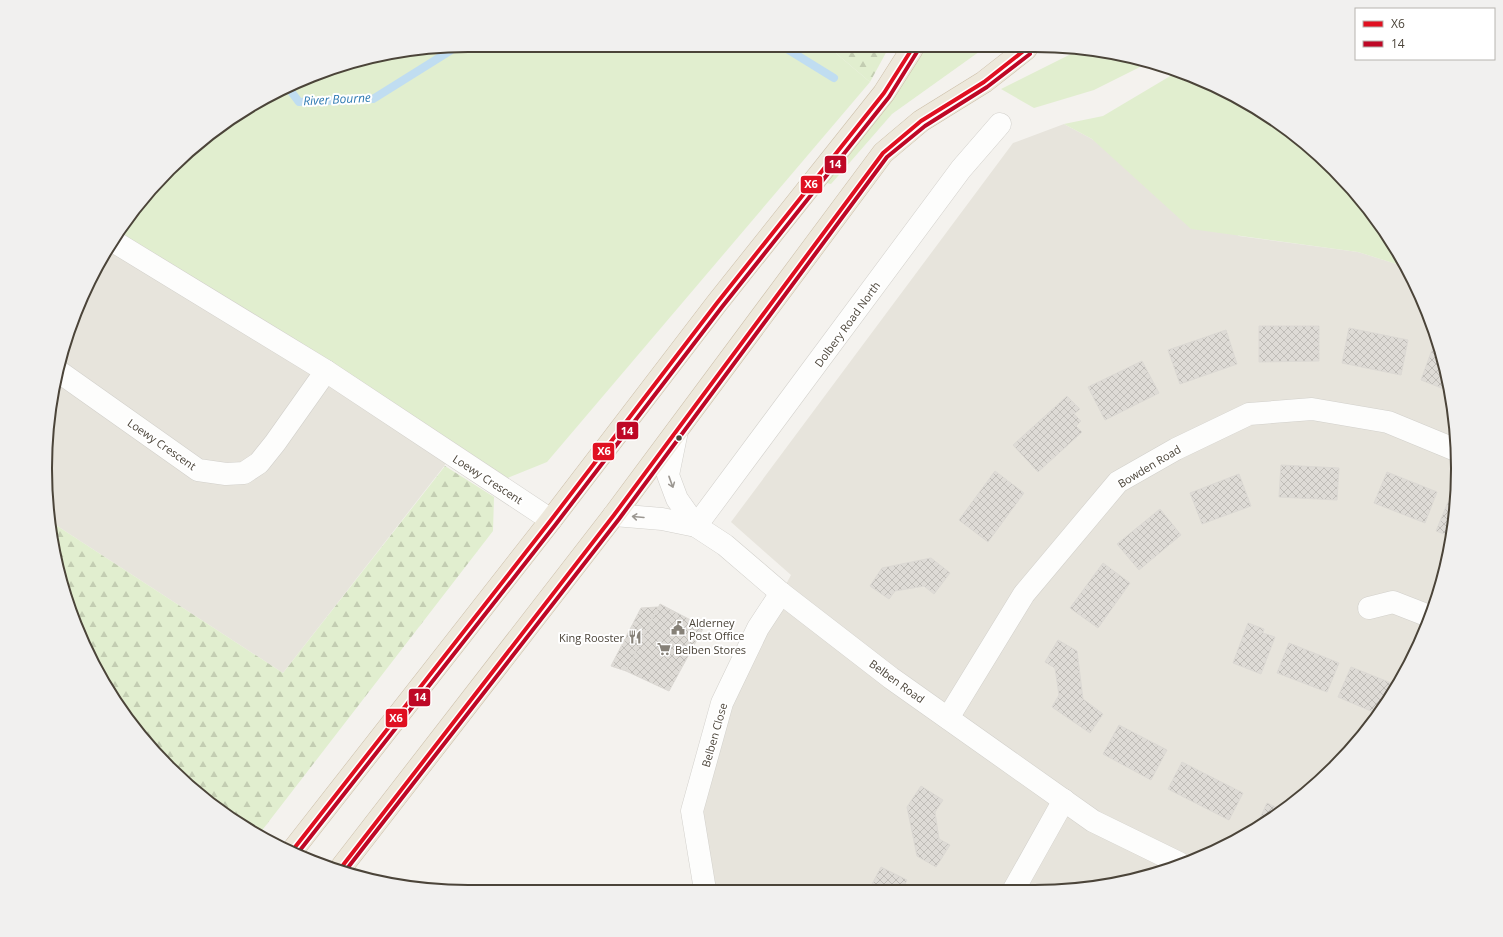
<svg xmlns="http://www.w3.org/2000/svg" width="1503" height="937" viewBox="0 0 1503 937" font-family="'Open Sans',sans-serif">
  <defs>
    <pattern id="forest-firs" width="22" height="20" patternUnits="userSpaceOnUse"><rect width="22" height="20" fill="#e1eecf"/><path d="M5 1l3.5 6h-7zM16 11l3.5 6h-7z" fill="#c3cdb2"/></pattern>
    <pattern id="building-cross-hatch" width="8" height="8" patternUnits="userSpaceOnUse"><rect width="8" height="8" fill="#dedbd6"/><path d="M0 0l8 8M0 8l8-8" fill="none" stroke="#c0bdb8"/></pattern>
  </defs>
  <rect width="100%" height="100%" fill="#f4f2ee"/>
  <g fill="#e7e4dc">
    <path d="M1064,124L1092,139L1239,236L1358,252L1406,267L1435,332L1454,413L1457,496L1444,578L1414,656L1371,726L1314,787L1246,835L1144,878L1062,891L705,890L692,811L722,703L791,575L731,522L1013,143Z"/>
    <path d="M113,241L452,456L283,673L48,520L45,468L49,413L67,333Z"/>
  </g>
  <g fill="#e1eecf">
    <path d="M413,49H831L870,82L547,462L495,483L117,233L169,169L211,132L281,89L333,67Z"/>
    <path d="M921,49H983L892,114L831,184L826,183Z"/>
    <path d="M1081,49H1090L1144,63L1138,68L1094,90L1034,108L1001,89Z"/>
    <path d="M1177,72L1196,77L1292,132L1353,189L1401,257L1406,267L1358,252L1191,229L1092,139L1064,124L1103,116Z"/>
  </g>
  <g fill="url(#forest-firs)">
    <path d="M831,49H888L870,82Z"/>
    <path d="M445,466L494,497L493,531L260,833L211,805L132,726L89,656L67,604L48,520L283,673Z"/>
  </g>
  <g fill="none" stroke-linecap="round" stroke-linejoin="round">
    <g stroke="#c0ddf1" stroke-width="8">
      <path d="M787,49L834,78"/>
      <path d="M287,86L299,102L373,99L453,49"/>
    </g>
  </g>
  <g fill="url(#building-cross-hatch)" stroke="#dcd9d4">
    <path d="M1259,326H1319V361L1259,362Z"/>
    <path d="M1349,328L1408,340L1401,375L1342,363Z"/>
    <path d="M1226,330L1237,364L1180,384L1168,350Z"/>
    <path d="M1433,347L1440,350L1449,391L1421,380Z"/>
    <path d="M1142,361L1159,393L1105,420L1088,387Z"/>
    <path d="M1067,396L1080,409L1074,414L1081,421L1076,426L1082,432L1038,472L1013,445Z"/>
    <path d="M1281,465L1339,468L1337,500L1279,497Z"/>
    <path d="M995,471L1024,493L988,542L959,520Z"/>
    <path d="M1387,472L1437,492L1425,523L1374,503Z"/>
    <path d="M1239,474L1251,506L1202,524L1190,493Z"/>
    <path d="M1448,502L1456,505L1450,536L1436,531Z"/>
    <path d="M1160,509L1181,535L1139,570L1117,544Z"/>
    <path d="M931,558L950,573L934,594L924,586L895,591L889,599L870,586L882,568Z"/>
    <path d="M1103,563L1130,583L1098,628L1070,608Z"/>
    <path d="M660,604L704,627L669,691L626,671Z"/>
    <path d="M658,607L626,671L611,666L641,608Z"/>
    <path d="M1248,623L1264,629L1263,633L1275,637L1261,674L1233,663Z"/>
    <path d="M1058,640L1077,651L1083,699L1103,714L1090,733L1052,707L1059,695L1055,668L1045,662Z"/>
    <path d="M1289,643L1339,663L1327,692L1277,673Z"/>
    <path d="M1351,667L1396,685L1378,714L1338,697Z"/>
    <path d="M1119,725L1167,750L1151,780L1103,754Z"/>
    <path d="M1182,762L1243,793L1229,820L1168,789Z"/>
    <path d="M921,786L943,800L935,812L939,839L950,845L936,867L917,856L907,807Z"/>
    <path d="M1267,803L1282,810L1255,829Z"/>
    <path d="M881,867L907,880L902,890H869Z"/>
  </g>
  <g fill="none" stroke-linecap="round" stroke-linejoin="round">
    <g stroke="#d2d0cb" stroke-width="23">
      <g id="street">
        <path d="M113,241L326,371L551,520"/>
        <path d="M58,371L198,470L226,474L244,473L259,463L275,443L326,371"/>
        <path d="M677,431L668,475L677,499L696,526"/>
        <path d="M614,515L662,519L696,526L725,545L781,593L891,678L1093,821L1179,863"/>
        <path d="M696,526L961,169L1000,124"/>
        <path d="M1369,608L1393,602L1429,616"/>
        <path d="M948,718L1024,594L1118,482L1176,449L1249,414L1312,409L1388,422L1456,450"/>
        <path d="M705,890L692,811L722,703L758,628L781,593"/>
        <path d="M1013,891L1064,800"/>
      </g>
    </g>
    <g stroke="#ccbfa9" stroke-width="23">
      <g id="highway">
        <path d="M292,851L551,520L717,303L884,93L912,49"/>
        <path d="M340,869L614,515L883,153L921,121L984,82L1026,49"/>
      </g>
    </g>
    <use href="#street" stroke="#fdfdfc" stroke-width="22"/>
    <use href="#highway" stroke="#ede8db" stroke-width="22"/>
    <g stroke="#fff" stroke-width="7">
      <g id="bus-1">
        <path d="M292,851L551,520L717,303L884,93L912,49"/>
        <path d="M340,869L614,515L883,153L921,121L984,82L1026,49"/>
      </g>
    </g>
    <g stroke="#fff" stroke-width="7">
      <g id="bus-2">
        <path d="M297,854L556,524L722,307L889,97L917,52"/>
        <path d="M346,870L619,519L887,157L925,126L987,87L1030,54"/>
      </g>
    </g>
    <use href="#bus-1" stroke="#e01021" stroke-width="4"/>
    <use href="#bus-2" stroke="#be0826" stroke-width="4"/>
  </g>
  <defs><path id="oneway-shaft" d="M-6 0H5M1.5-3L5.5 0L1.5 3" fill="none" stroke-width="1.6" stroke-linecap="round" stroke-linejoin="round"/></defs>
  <g stroke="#9b9791">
    <use href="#oneway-shaft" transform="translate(671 482) rotate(70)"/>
    <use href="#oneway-shaft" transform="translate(638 517) rotate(-175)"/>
  </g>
  <defs>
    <g id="civic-bare" transform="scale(1.08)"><path d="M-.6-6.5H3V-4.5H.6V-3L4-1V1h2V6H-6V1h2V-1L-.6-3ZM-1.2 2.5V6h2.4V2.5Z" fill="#868178" stroke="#fff" stroke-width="2.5" paint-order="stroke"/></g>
    <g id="restaurant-bare" transform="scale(1.08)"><path d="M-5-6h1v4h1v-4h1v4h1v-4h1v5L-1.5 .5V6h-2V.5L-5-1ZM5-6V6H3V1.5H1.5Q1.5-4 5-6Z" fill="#868178" stroke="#fff" stroke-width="2.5" paint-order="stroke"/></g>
    <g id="supermarket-bare" transform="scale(1.08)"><path d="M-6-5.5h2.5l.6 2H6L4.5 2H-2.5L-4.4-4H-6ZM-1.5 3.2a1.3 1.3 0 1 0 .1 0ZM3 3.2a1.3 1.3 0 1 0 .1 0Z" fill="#868178" stroke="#fff" stroke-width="2.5" paint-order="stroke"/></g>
  </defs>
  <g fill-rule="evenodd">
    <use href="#civic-bare" x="678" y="628"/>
    <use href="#restaurant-bare" x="635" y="637"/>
    <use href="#supermarket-bare" x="664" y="649"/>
  </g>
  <circle fill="#4b4439" stroke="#fff" stroke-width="1.5" cx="679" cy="438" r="3.5"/>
  <g text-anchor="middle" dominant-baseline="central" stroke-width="4" stroke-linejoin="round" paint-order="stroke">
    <g font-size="11" fill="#4b4439" stroke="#fff">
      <text transform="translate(847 324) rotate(-54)">Dolbery Road North</text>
      <text transform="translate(162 444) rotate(35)">Loewy Crescent</text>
      <text transform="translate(1149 466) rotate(-31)">Bowden Road</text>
      <text transform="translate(488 479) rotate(33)">Loewy Crescent</text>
      <text transform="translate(897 681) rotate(36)">Belben Road</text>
      <text transform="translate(714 735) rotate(-74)">Belben Close</text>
    </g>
    <g font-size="11" fill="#4b4439" stroke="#fff" text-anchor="start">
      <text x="689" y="622">Alderney<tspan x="689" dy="13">Post Office</tspan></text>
      <text x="624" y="637" text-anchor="end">King Rooster</text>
      <text x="675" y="649">Belben Stores</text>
    </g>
    <g font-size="12" font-style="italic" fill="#2e7ab2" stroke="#fff">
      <text transform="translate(337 99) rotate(-3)">River Bourne</text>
    </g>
  </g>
  <path d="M0 0H1503V937H0ZM468 52H1035A416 416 0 0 1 1451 468V469A416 416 0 0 1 1035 885H468A416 416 0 0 1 52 469V468A416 416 0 0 1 468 52Z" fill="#f1f0ef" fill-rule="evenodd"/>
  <path fill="none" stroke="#4b4439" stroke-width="2" d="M468 52H1035A416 416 0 0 1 1451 468V469A416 416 0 0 1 1035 885H468A416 416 0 0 1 52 469V468A416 416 0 0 1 468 52Z"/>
  <g stroke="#fff" stroke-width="1.5">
    <rect x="824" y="155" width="23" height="19" rx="4" fill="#be0826"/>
    <rect x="800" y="175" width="23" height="19" rx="4" fill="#e01021"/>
    <rect x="616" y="421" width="23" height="19" rx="4" fill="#be0826"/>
    <rect x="592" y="442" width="23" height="19" rx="4" fill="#e01021"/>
    <rect x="408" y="688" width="23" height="19" rx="4" fill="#be0826"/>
    <rect x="385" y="708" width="23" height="20" rx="4" fill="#e01021"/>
  </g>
  <g font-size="11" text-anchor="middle" font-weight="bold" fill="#fff">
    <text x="835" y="168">14</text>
    <text x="811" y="188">X6</text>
    <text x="627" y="435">14</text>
    <text x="604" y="455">X6</text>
    <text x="420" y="701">14</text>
    <text x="396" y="722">X6</text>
  </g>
  <rect x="1355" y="8" width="140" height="52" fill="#ffffff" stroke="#b7b4b0"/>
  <rect x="1363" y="21" width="20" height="6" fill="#e01021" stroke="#b7b4b0"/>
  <text x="1391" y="28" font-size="12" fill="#4b4439">X6</text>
  <rect x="1363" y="41" width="20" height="6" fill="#be0826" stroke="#b7b4b0"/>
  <text x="1391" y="48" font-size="12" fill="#4b4439">14</text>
</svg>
